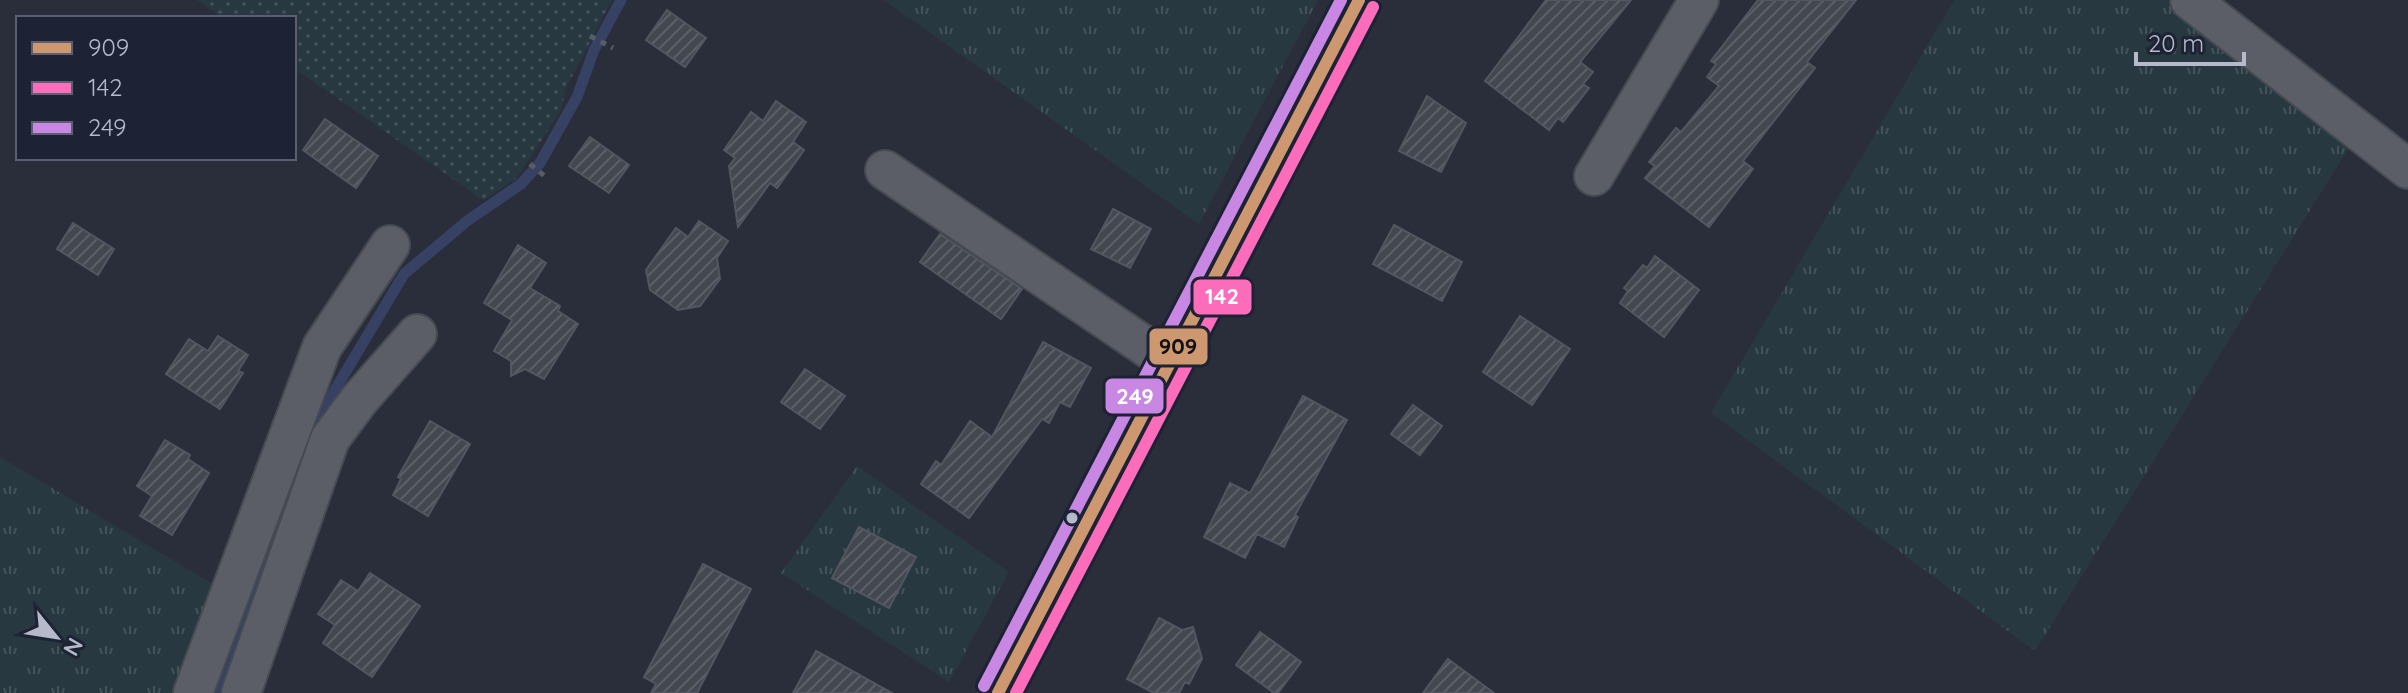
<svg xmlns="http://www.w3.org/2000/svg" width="2408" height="693" viewBox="0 0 2408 693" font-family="Quicksand,sans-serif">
  <defs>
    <pattern id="grass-tufts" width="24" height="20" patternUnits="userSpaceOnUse" patternTransform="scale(2)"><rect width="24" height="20" fill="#273840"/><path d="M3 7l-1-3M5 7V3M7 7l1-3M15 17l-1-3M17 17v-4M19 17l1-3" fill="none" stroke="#44535a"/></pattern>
    <pattern id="garden-dots" width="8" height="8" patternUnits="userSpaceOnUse" patternTransform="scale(2)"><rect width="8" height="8" fill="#273840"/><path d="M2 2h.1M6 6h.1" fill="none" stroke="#44535a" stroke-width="1.8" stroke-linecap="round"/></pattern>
    <pattern id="building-hatch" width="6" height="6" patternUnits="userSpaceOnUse" patternTransform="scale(2)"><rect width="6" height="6" fill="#434750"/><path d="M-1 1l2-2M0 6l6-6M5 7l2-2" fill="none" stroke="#5c5f68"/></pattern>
  </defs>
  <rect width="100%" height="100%" fill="#2a2e3a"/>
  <g fill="url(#grass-tufts)">
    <path d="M884,0H1318L1199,224Z"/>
    <path d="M1954,0H2166L2313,105L2355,138L2035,651L1711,413Z"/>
    <path d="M0,457L218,587L178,693H0Z"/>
    <path d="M857,466L1009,572L949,682L781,573Z"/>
  </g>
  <path fill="url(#garden-dots)" d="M197,0H612L565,90L562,109L516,179L483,200L294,68V18H223Z"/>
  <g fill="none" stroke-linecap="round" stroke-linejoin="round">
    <g stroke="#374163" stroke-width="11">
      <path d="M320,415L404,274L467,221L521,184L540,163L577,97L594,50L621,0"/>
      <path d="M218,693L289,490"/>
    </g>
  </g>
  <g fill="url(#building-hatch)" stroke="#525661" stroke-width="2">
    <path d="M1546,0H1631L1580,62L1593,72L1583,84L1589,88L1563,122L1558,118L1549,130L1485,81Z"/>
    <path d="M1758,0H1856L1807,62L1815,68L1743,161L1753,169L1709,227L1645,178L1655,166L1649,162L1676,128L1681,132L1719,86L1707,77L1716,64L1711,61Z"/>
    <path d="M667,10L706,38L685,67L646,40Z"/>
    <path d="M1427,96L1466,123L1441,172L1399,151Z"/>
    <path d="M776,101L806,122L793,142L804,150L777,188L770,183L738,227L729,166L735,158L724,150L751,112L763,121Z"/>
    <path d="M325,119L378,156L356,188L303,150Z"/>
    <path d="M590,137L629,165L609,193L569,166Z"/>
    <path d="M1113,209L1151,229L1130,268L1091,249Z"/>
    <path d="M699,221L728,241L717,258L720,279L700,306L678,310L650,290L646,270L676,228L688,237Z"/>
    <path d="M73,223L114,249L98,275L57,249Z"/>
    <path d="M1394,225L1462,262L1442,301L1373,264Z"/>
    <path d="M940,234L1022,289L1001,319L920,262Z"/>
    <path d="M518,245L546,263L530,288L560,306L558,311L578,324L544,379L525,369L511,376V361L494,351L512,320L484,303Z"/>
    <path d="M1655,256L1699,290L1664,337L1620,303L1628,291L1624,288L1643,265L1647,268Z"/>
    <path d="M1520,316L1570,349L1532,405L1483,372Z"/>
    <path d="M218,336L248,355L238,371L243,373L220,409L166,374L189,339L208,351Z"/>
    <path d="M1043,342L1091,368L1070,407L1060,402L1049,423L1042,419L969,518L921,484L936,461L941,465L970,421L992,437Z"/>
    <path d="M805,369L845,396L820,429L781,402Z"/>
    <path d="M1303,396L1347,420L1295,515L1298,517L1284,547L1257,534L1245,558L1204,537L1230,483L1250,493Z"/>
    <path d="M1413,405L1442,426L1420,455L1391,434Z"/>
    <path d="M430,421L470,444L428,516L393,495L401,479L398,477Z"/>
    <path d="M165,440L190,455L188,459L209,473L172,535L140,516L152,496L137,486Z"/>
    <path d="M859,527L916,557L889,608L832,578Z"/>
    <path d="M703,564L751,589L697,693H651L656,684L644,677Z"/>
    <path d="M370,573L420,606L372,677L323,643L335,625L318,614L341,580L358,591Z"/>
    <path d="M1159,618L1182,630L1193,627L1202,659L1189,684L1185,682L1179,693H1154L1127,679Z"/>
    <path d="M1260,632L1301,662L1278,693H1274L1236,665Z"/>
    <path d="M816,651L838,663L892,693H793Z"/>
    <path d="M1448,659L1494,693H1423Z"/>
  </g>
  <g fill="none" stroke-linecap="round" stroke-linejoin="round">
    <g stroke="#464a53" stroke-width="42">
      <g id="minor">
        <path d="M2190,0L2408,169"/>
        <path d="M885,170L1170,363"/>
        <path d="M1594,176L1699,0"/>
        <path d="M193,693L322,347L390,245"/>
        <path d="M241,693L330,439L359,400L417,334"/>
        <path d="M998,693L1359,0"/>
      </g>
    </g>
    <g stroke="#585c64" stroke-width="5" stroke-dasharray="6 6" stroke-linecap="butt">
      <path d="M590,36L613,48"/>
      <path d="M530,164L547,178"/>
    </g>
    <use href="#minor" stroke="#5b5e67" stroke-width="38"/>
    <g stroke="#1d2335" stroke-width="18">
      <path id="bus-1" d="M998,693L1359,0"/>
    </g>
    <g stroke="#1d2335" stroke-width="18">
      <path id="bus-2" d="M1016,693L1373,7"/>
    </g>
    <g stroke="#1d2335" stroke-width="18">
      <path id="bus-3" d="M984,686L1341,0"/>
    </g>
    <use href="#bus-1" stroke="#cd976f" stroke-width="12"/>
    <use href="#bus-2" stroke="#fb6dba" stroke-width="12"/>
    <use href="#bus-3" stroke="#c787e3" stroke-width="12"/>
  </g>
  <circle fill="#b5b9ca" stroke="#1d2335" stroke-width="3" cx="1072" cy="518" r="7"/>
  <g stroke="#1d2335" stroke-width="3">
    <rect x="1192" y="278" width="61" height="38" rx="8" fill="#fb6dba"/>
    <rect x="1148" y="327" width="61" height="39" rx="8" fill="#cd976f"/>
    <rect x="1104" y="377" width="61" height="38" rx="8" fill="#c787e3"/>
  </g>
  <g font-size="22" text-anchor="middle" font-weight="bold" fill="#fff">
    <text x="1222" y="304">142</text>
    <text x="1135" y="404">249</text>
  </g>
  <g font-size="22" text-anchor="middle" font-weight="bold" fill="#111">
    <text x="1178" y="354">909</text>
  </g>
  <rect x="16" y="16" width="280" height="144" fill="#1d2335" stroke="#5a5f71" stroke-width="2"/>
  <rect x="32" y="42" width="40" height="12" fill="#cd976f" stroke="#5a5f71" stroke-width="2"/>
  <text x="88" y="56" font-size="24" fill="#b5b9ca">909</text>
  <rect x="32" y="82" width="40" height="12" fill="#fb6dba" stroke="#5a5f71" stroke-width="2"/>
  <text x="88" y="96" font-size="24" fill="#b5b9ca">142</text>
  <rect x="32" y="122" width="40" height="12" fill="#c787e3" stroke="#5a5f71" stroke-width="2"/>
  <text x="88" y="136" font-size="24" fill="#b5b9ca">249</text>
  <g transform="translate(56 637) rotate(120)" stroke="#1d2335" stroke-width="6" paint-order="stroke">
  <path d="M0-6L14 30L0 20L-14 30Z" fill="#b5b9ca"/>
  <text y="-12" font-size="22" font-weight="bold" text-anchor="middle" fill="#b5b9ca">N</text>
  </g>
  <path d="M2136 52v12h108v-12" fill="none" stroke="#b5b9ca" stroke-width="4"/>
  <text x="2148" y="52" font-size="24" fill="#b5b9ca" stroke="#1d2335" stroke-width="6" paint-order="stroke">20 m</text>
</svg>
